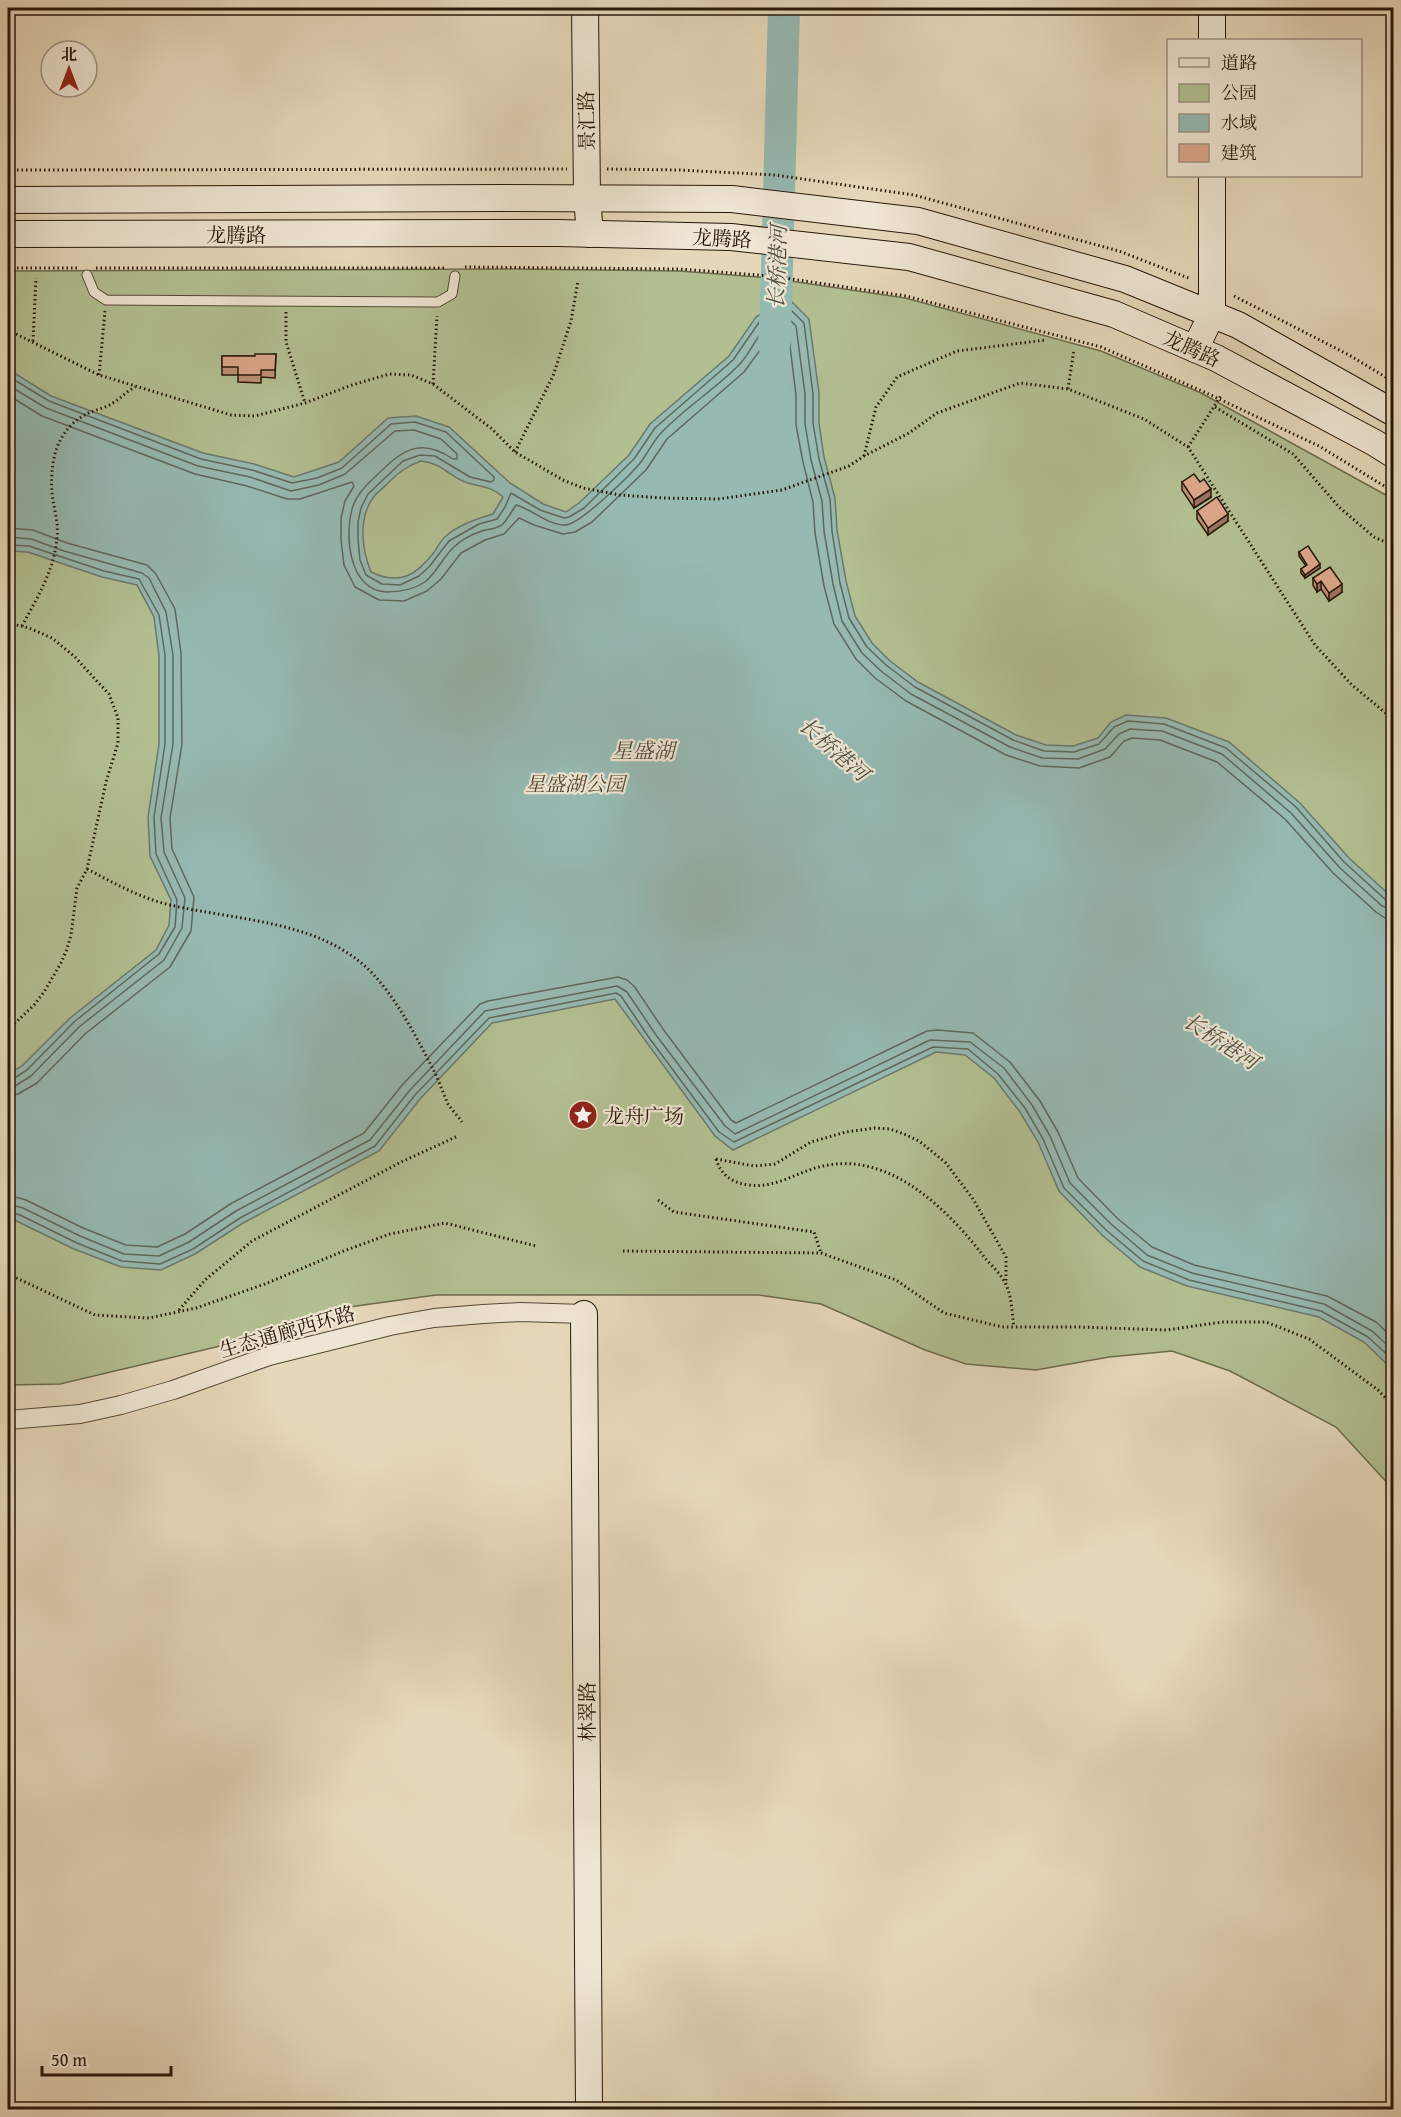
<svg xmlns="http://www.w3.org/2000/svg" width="1401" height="2117" viewBox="0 0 1401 2117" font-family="'Gentium Book Plus','Noto Serif SC',serif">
  <rect width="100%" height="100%" fill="#e5d7b9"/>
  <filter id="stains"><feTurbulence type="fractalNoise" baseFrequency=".00333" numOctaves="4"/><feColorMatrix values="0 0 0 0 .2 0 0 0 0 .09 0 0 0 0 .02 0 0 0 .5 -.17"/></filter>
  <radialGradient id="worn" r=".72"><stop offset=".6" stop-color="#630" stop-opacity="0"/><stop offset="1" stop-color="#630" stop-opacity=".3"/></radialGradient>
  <path fill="#b2bf91" stroke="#6c6b4c" stroke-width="1.5" d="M514,269L679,271L770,278L905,298L1101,351L1201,393L1393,499V1489L1336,1427L1230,1371L1172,1351L1109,1357L1036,1370L966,1364L925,1350L821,1304L759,1295H436L349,1307L216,1347L60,1384L8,1385V271Z"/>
  <path fill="#96b9b2" stroke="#6a786e" stroke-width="1.5" fill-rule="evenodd" d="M792,302L809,319L819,393V423L824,457L835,498L837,530L846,581L855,616L872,643L890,661L918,682L1016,735L1046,745L1073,746L1098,738L1111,722L1126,715L1166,718L1229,742L1300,803L1349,858L1393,898V1370L1364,1342L1319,1317L1187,1286L1140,1267L1102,1235L1059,1191L1038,1142L1020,1112L994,1078L965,1055L936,1052L733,1150L715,1136L615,999L492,1023L420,1099L379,1151L243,1223L195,1254L161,1270L121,1267L74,1249L8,1217V1075L23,1065L70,1018L156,950L169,925L171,900L150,856L148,817L159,744V656L154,617L137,585L102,577L28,552L8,551V369L51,396L203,453L254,464L294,477L339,462L388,418L416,416L449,427L510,483L543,504L566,512L579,503L629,455L650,424L729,356L756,317L776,304ZM421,461C443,463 449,477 468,483C481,487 493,487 503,497L493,514C477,519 460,524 446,536C441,540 438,546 435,551C417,575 400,586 371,572C362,550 358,518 373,498C376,493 382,489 386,485C397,474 406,466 421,461Z"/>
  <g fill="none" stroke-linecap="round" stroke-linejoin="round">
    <g stroke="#5e685c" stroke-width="1.5">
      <path d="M8,376L49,401L201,459L252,470L292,483L317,478L342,468L391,424L415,422L446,432L494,477V480L491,482L470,477L435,456L420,455L403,461L368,494L361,508L358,522V539L360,560L366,575L382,584L400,585L419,576L429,567L449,541L479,524L497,519L505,507L511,493L540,510L564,518L569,517L584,508L634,459L655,428L733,360L760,321L778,310L790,309L804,323L813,394V423L819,459L830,499L832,531L840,583L849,618L867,647L886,665L915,687L1013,740L1044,751L1074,752L1099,744L1114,727L1128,721L1164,724L1226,748L1296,807L1344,862L1387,901L1394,902"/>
      <path d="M8,385L46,408L198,466L250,477L291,491L319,485L345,474L395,431L414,430L441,439L457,454V459H453C419,436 401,451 375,477C366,485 357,494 353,506C344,534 348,589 386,592C400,592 413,590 425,582C437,572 443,557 454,547C461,540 473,534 482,531C489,529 498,529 503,524C508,518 512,511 516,505C532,509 547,525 565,525C580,525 631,474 641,462C648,452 654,440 662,432C685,408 714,390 738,366C754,351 761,318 787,317L796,326L805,394V424L811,460L822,501L824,531L833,584L842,621L862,653L881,671L911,694L1010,747L1042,758L1078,759L1105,749L1119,734L1130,729L1162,731L1222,754L1291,813L1340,868L1382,906L1394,910"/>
      <path d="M8,395L42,416L195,474L247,486L287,499H300L352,482L354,486L345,501L341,518V540L344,565L355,587L379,600L404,601L427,591L441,579L461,553L485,540L504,534L519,518L534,525L563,534L575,532L592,522L646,470L667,439L744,372L772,334L785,327L788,330L796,395V425L803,462L813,502L815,533L824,586L834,624L856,659L875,678L906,701L1006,755L1040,766L1079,768L1110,757L1124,741L1132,738L1160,740L1217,762L1285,819L1333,873L1376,912L1385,918L1394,919"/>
      <path d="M8,528L33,530L67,543L147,565L156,574L175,609L181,653L182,744L170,818L172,849L194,897L191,931L170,967L85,1034L37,1083L18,1094L8,1096"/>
      <path d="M8,537L31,539L64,551L142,573L149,578L166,612L173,655V744L161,818L164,852L185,898L182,928L164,960L79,1027L31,1076L15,1086L8,1087"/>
      <path d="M8,545L29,546L104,571L139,579L159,615L165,655V744L154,817L156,854L177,900L175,927L159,954L74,1022L27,1070L13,1079H8"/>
      <path d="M8,1195L26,1200L83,1228L126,1245L157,1247L185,1234L232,1203L364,1133L403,1084L480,1004L488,1001L618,977L627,980L634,986L663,1029L731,1120L736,1123L927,1031L937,1030L973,1033L1010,1062L1040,1101L1058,1132L1078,1178L1117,1218L1152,1247L1194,1265L1327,1296L1376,1322L1394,1339"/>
      <path d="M8,1204L23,1208L80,1236L124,1254L159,1256L189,1242L236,1211L370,1140L410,1090L485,1011L617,986L627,992L656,1035L725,1126L735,1134L930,1040L970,1042L1004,1068L1032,1105L1050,1136L1070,1183L1111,1224L1147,1255L1192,1273L1324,1304L1372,1331L1394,1351"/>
      <path d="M8,1211L20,1215L77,1243L122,1261L160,1264L193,1249L240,1218L375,1146L415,1095L489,1018L616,993L621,996L650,1039L719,1132L734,1142L933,1047L968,1049L998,1074L1025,1108L1043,1139L1064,1188L1106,1230L1143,1261L1189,1280L1321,1311L1368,1337L1394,1361"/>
    </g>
    <path stroke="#96b9b2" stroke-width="32" d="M774,345L776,304L784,8"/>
    <g stroke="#564734" stroke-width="11">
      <path id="lane" d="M87,275L94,292L106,300L438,302L452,294L455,276"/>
    </g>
    <g stroke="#564734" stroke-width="20">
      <path id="street" d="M8,1420L80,1414L121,1405L173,1390L269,1356L390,1326L434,1318L483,1314L520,1312L584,1314"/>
    </g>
    <g stroke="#271707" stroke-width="28">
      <g id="secondary">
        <path d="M585,8L587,198L590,234"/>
        <path d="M1212,40V8"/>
        <path d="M8,200L503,198L732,199L918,221L1125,279L1238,325L1394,413"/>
        <path d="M8,234L557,233L731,237L909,257L1114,314L1216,358L1375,443L1394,455"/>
        <path d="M1195,349L1212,314V176"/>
        <path d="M584,1314L589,2110"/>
      </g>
    </g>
    <g stroke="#271707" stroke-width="3" stroke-dasharray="1.5 3" stroke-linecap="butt">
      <path d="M607,169L679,170L775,175L914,195L1119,251L1191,279"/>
      <path d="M8,170L567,169"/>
      <path d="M465,267L679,269L771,276L906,296L1101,347L1202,391L1319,446L1394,492"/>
      <path d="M8,268H78"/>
      <path d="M96,268H447"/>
      <path d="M1234,296L1349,355L1394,382"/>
      <path d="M286,312V342L305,403"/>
      <path d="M8,330L99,375L231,415L255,416L305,403L349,386L389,374L411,375L433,384L492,429L515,452L563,480L583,488L620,495L663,498L718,499L782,490L849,466L864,456L909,433L937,413L1020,383L1068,389L1144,419L1188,447L1315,645L1352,685L1394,720"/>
      <path d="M33,341L36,278"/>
      <path d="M99,375L105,311"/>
      <path d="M433,384L437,316"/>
      <path d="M1068,389L1074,349"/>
      <path d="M1215,407L1293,454L1339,507L1374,537L1394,546"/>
      <path d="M1188,447L1222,394"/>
      <path d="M515,452L553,376L571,321L578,281"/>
      <path d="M864,456L876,407L897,377L957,351L1046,340"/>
      <path d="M8,623L29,628L52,638L75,657L94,678L109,694L118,718V743L106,782L87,869L77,888L71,935L67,949L61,963L44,992L34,1005L8,1030"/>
      <path d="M22,626C37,598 55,569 57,537C59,522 53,506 52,492C50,462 56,432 83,416C92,410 104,409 113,403C121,398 127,391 135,387"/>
      <path d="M1394,727V745"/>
      <path d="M87,869C114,883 140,898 170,905C238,921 322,920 373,974C398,1001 417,1038 434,1071C439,1081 443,1093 448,1104C452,1110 458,1116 462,1122"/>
      <path d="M716,1159C721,1175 732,1183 749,1185C777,1189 801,1169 828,1165C893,1154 949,1211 985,1258C992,1266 1003,1276 1007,1287C1012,1299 1012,1314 1014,1327"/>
      <path d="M716,1159L754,1166L775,1164L811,1142L846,1132L875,1128L890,1129L904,1134L919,1141L946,1163L973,1199L1006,1257V1284"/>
      <path d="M658,1200L674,1212L814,1232L821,1253"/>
      <path d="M623,1251L821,1253L896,1280L944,1313L1002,1327H1079L1167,1330L1222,1322H1266L1309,1339L1378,1390L1394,1407"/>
      <path d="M8,1274L95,1315L149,1318L196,1308L265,1284L341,1252L390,1234L445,1223L536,1246"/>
      <path d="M179,1310L205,1280L252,1241L401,1162L458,1136"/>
    </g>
    <use href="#lane" stroke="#eee5d2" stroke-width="9"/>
    <use href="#street" stroke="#eee5d2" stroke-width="18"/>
    <use href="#secondary" stroke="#eee5d2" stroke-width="26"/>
  </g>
  <g fill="#be9078" stroke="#271707" stroke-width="1.5">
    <path d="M276,354L275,378L261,377V383L238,382V375H222V356H255Z"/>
    <path d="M1182,482L1211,497L1194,508L1182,490Z"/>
    <path d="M1197,511L1228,521L1208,535L1197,519Z"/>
    <path d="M1299,552L1320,568L1305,578L1301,573V569L1306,566L1299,556Z"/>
    <path d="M1313,578L1342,592L1329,601L1321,589L1317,592L1313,585Z"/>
  </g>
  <g fill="#9b7562" stroke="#271707" stroke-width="1.5">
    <path d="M1211,489V497L1194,508V500Z"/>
    <path d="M1228,514V521L1208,535V528Z"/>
    <path d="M1320,564V568L1305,578V575Z"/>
    <path d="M1321,581V589L1317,592V584Z"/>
    <path d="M1342,584V592L1329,601V593Z"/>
  </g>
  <g fill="#dda78c" stroke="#271707" stroke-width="1.5">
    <path d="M255,354H276L275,370H261V375H238V367H222V356H255Z"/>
    <path d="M1194,474L1200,482L1204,479L1211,489L1194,500L1182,482Z"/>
    <path d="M1217,497L1228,514L1208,528L1197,511Z"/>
    <path d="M1308,546L1320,564L1305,575L1301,569L1307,565L1299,552Z"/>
    <path d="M1330,567L1342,584L1329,593L1321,581L1317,584L1313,578Z"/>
  </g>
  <defs>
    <g id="sight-disc" transform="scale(1.5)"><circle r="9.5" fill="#8f2418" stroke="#eee5d2"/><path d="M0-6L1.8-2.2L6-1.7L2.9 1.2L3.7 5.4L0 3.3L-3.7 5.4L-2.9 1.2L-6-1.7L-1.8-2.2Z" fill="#fff"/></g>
  </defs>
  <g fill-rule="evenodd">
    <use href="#sight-disc" x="583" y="1115"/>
  </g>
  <g text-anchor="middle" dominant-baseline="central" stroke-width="4.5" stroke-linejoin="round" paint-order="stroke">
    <g font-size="20" fill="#271707" stroke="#eee5d2">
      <text transform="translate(586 121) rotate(-91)">景汇路</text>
      <text x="236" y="234">龙腾路</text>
      <text transform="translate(722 238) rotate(3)">龙腾路</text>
      <text transform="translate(1192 348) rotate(24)">龙腾路</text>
      <text transform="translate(287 1331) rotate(-16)">生态通廊西环路</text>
      <text transform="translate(586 1712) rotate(-90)">林翠路</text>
    </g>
    <g font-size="20" font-style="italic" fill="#514930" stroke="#eee5d2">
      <text x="575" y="783">星盛湖公园</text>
    </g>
    <g font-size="20" fill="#271707" stroke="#eee5d2" text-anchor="start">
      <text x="604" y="1115">龙舟广场</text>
    </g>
    <g font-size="21" font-style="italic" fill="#4e5043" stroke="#eee5d2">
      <text transform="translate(777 267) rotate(-88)">长桥港河</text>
      <text transform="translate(834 749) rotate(41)">长桥港河</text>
      <text x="643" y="750">星盛湖</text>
      <text transform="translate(1221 1041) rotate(33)">长桥港河</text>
    </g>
  </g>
  <rect width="1401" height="2117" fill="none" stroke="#e5d7b9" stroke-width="30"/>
  <rect x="9" y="9" width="1383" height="2099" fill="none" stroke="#271707" stroke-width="3"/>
  <rect x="15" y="15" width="1371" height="2087" fill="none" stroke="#271707" stroke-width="1.5"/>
  <rect x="1167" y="39" width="195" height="138" fill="#eee5d2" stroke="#9e9381" stroke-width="1.5"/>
  <rect x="1179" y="58" width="30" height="9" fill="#eee5d2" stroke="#9e9381" stroke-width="1.5"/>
  <text x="1221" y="69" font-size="18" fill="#271707">道路</text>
  <rect x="1179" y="84" width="30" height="18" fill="#b2bf91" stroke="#9e9381" stroke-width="1.5"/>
  <text x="1221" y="99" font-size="18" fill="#271707">公园</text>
  <rect x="1179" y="114" width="30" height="18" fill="#96b9b2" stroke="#9e9381" stroke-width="1.5"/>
  <text x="1221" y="129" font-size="18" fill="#271707">水域</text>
  <rect x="1179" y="144" width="30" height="18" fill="#dda78c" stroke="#9e9381" stroke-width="1.5"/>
  <text x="1221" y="159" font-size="18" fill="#271707">建筑</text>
  <g transform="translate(69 69)"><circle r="28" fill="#eee5d2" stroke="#9e9381" stroke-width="1.5"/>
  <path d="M0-4.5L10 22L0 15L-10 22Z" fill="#8f2418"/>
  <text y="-9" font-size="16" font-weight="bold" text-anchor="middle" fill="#271707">北</text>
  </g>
  <path d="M42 2066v9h129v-9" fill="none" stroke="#271707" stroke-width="3"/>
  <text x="51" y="2066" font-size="18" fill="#271707" stroke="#eee5d2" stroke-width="4.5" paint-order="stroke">50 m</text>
  <rect width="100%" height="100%" filter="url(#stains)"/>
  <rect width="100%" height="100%" fill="url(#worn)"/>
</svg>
